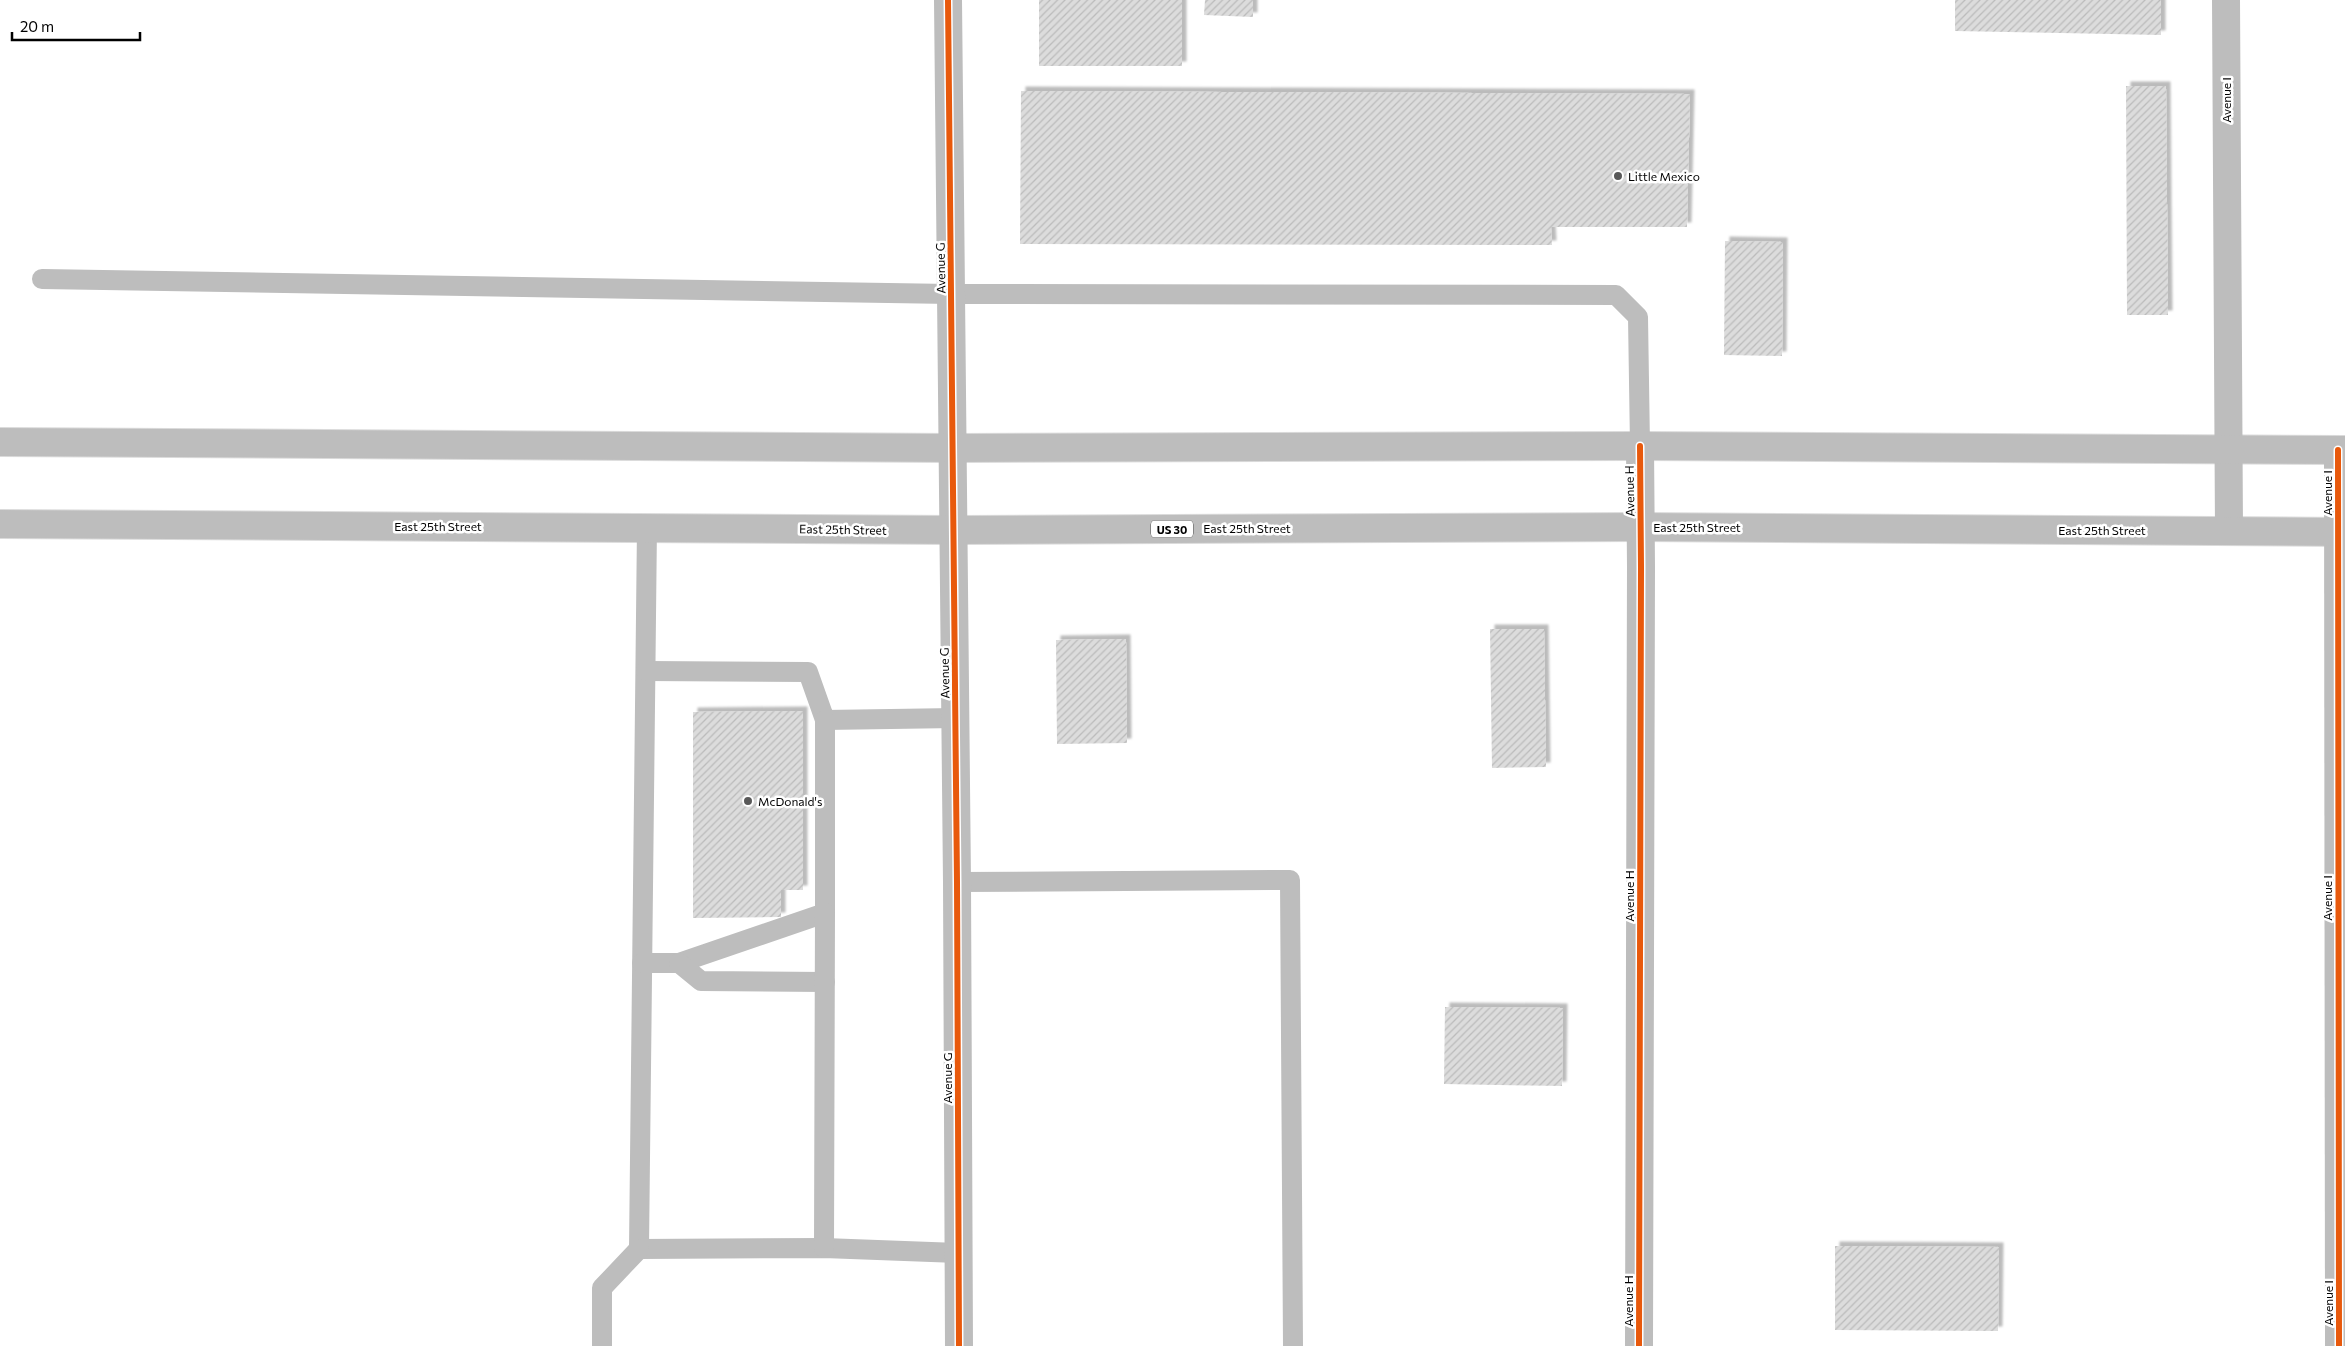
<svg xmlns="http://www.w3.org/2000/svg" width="2345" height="1346" viewBox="0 0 2345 1346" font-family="Commissioner,sans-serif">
  <defs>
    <pattern id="building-hatch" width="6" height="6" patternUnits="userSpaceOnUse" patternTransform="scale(1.25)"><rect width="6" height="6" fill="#dcdcdc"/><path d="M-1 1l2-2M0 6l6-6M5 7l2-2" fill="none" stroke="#bbb"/></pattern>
    <filter id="shadow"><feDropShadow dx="4.5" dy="-4.5" stdDeviation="1" flood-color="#0004"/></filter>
  </defs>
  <rect width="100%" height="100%" fill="#fff"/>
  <g fill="url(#building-hatch)" filter="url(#shadow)">
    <rect x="1039" y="0" width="143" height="66"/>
    <path d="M1205,0H1253V17L1204,15Z"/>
    <path d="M1955,0H2161V35L1955,31Z"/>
    <path d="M2126,86H2166L2168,315H2127Z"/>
    <path d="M1021,91L1690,94L1687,227H1551L1552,245L1020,244Z"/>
    <path d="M1725,241L1783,242L1782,356L1724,355Z"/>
    <path d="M1490,629H1544L1546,767L1492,768Z"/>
    <path d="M1126,639L1127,743L1057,744L1056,640Z"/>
    <path d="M803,711V890H781V917L693,918V712Z"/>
    <path d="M1445,1007L1563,1008L1562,1086L1444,1084Z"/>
    <path d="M1835,1246L1999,1247L1998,1331L1835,1330Z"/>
  </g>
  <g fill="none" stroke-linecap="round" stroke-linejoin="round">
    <g stroke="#dbdbdb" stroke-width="30">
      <g id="primary">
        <path d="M0,442L952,448L1640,446L2345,450"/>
        <path d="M0,524L954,530L1641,527L2345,532"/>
      </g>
    </g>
    <g stroke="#bdbdbd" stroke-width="20">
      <path d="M42,279L951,294L1616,295L1638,317L1640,446"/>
      <path d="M647,526L639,1249L824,1248L958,1253"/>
      <path d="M646,671L808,672L825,720L956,718"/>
      <path d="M957,882L1290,880L1293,1346"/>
      <path d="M642,963H679L825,913V720"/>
      <path d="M679,963L701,981L825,982"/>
      <path d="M824,1248L825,913"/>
      <path d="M602,1346V1288L639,1249"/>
    </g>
    <g stroke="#bdbdbd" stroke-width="28">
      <path d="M948,0L957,882L959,1346"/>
      <path d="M2338,450L2339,1346"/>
      <path d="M1639,1346L1641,567L1640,446"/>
    </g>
    <path stroke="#bdbdbd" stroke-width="28" d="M2226,0L2229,531"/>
    <use href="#primary" stroke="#bdbdbd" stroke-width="28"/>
    <g stroke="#fff" stroke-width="9">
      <g id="cycleway">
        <path d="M948,0L957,882L959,1346"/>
        <path d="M2338,450L2339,1346"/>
        <path d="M1639,1346L1641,567L1640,446"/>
      </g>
    </g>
    <use href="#cycleway" stroke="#e8590c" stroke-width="6"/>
  </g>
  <g fill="#595959" stroke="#fff" stroke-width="2">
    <circle cx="1618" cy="176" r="5"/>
    <circle cx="748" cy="801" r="5"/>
  </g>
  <g text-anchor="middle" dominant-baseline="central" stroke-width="5" stroke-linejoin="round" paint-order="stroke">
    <rect fill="#fff" stroke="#4c4c4c" stroke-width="1" x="1151" y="520.5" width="42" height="17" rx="4"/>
    <g font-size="11" font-weight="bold" fill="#000">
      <text x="1172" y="529">US 30</text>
    </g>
    <g font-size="12" fill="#000" stroke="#fff">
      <text transform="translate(2226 100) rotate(-90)">Avenue I</text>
      <text transform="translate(940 268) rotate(-91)">Avenue G</text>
      <text transform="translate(1629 491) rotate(-91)">Avenue H</text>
      <text transform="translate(2327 493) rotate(-90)">Avenue I</text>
      <text x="438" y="526">East 25th Street</text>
      <text x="1697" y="527">East 25th Street</text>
      <text x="1247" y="528">East 25th Street</text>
      <text transform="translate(843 529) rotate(1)">East 25th Street</text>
      <text x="2102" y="530">East 25th Street</text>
      <text transform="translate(944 673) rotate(-91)">Avenue G</text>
      <text transform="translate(1629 896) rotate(-90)">Avenue H</text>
      <text transform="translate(2327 898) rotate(-90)">Avenue I</text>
      <text transform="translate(947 1078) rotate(-90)">Avenue G</text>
      <text transform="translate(1628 1301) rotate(-90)">Avenue H</text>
      <text transform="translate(2328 1303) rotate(-90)">Avenue I</text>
    </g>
    <g font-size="12" fill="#000" stroke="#fff" text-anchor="start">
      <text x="1628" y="176">Little Mexico</text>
      <text x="758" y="801">McDonald's</text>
    </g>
  </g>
  <path d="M12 32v8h128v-8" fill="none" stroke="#000000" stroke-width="2.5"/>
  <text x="20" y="32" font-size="15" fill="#000000" stroke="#ffffff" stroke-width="4" paint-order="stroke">20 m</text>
</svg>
